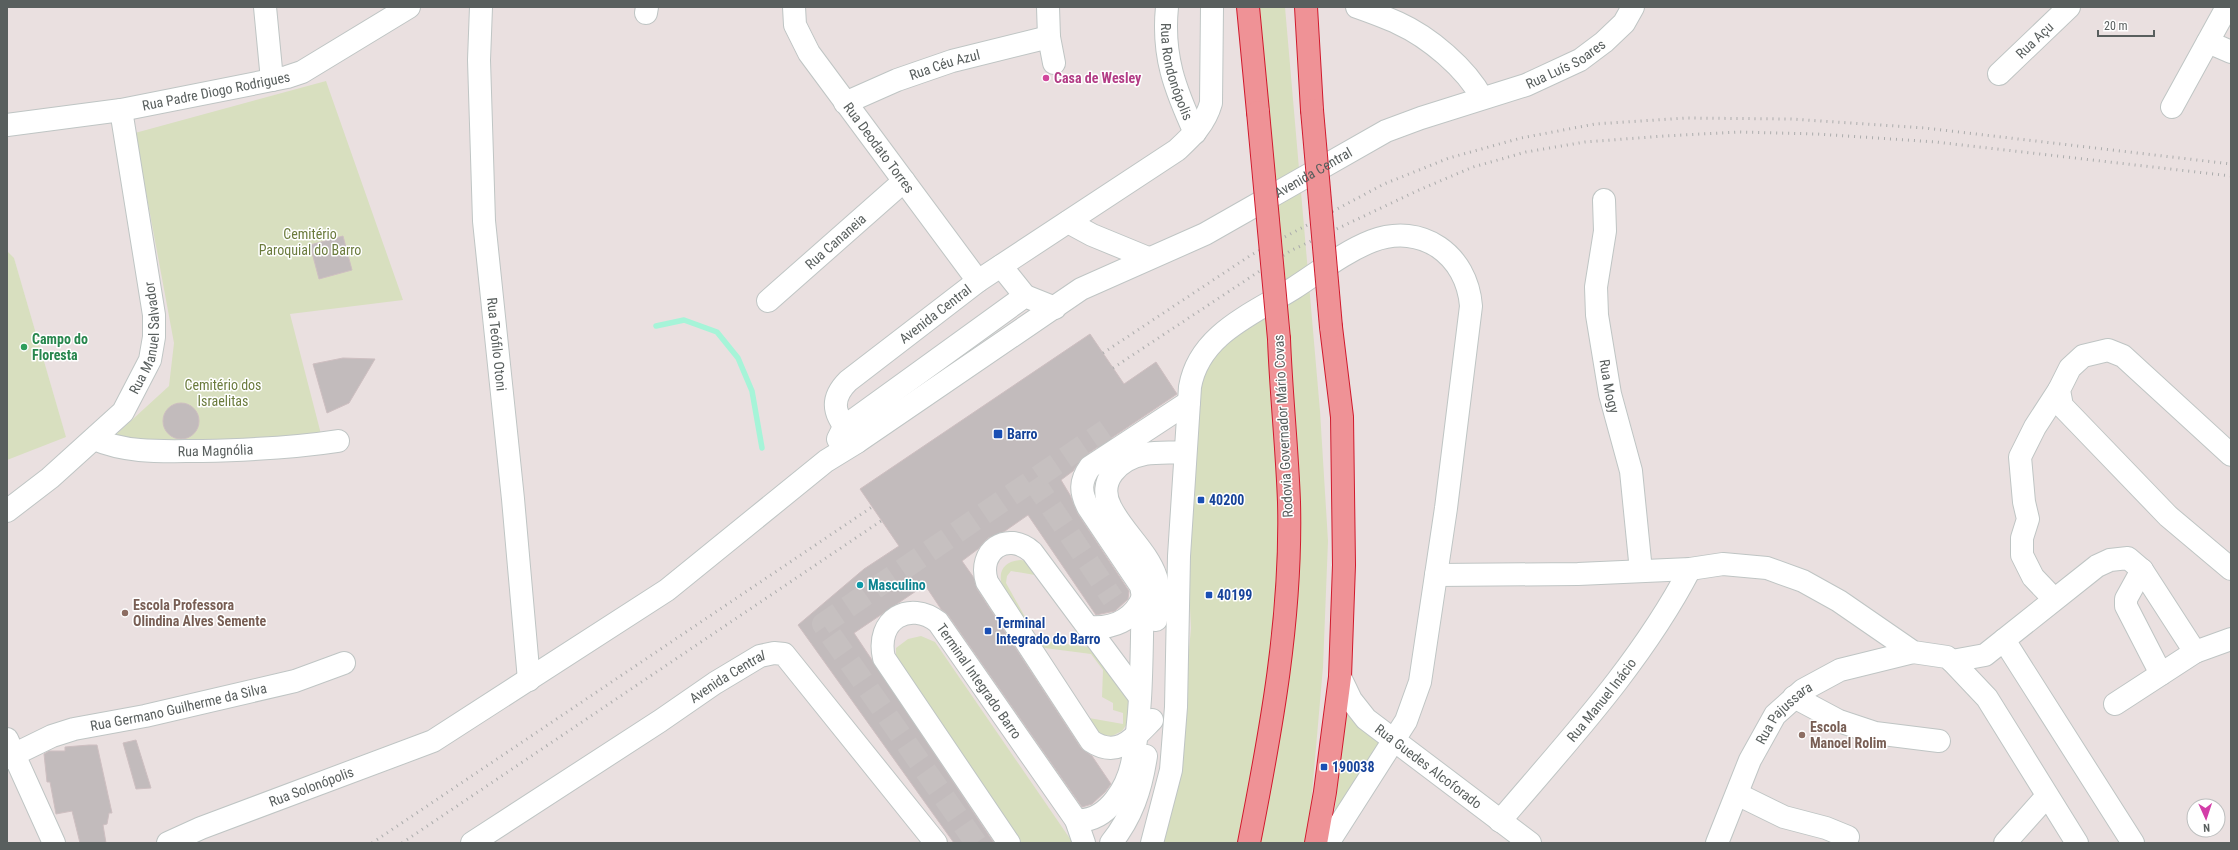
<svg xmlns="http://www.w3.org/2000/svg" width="2238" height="850" viewBox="0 0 2238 850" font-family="'Roboto Condensed',sans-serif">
  <rect width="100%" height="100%" fill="#eae0e0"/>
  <g fill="#d8dfbf">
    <path d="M1257,7H1285L1320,411L1328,541L1323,667L1309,828L1305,843H1259L1293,416L1290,330Z"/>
    <path d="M326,81L403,300L290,314L322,438L292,445L110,440L169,386L174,343L135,133Z"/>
    <path d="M7,251L14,258L66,437L7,460Z"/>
    <path d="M1268,305L1289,502L1265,722L1241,843H1162L1176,791L1191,628L1186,530L1196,387L1204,368L1233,336L1253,326L1258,310Z"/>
    <path d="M1021,560L1030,562L1035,575L1011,571L1007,576L1006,583L1038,640L1088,647L1131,701V718L1122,731L1112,736L1100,735L1089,718L1123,724V713L1113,710V703L1102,697L1103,670L1091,654L1037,647C1030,635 1002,592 1001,581C999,567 1008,561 1021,560Z"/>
    <path d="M921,636L935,642L1073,843H1021L896,663V648L908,639Z"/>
    <path d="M1348,704L1386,727L1404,722L1334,816Z"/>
  </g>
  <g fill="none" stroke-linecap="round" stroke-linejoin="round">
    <path stroke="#a6f4d8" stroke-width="5.5" d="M656,326L684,320L717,332L738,358L752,391L762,448"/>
  </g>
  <g fill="#c2bbbc" stroke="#cebfc1">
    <path d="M343,236L352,270L319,279L310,245Z"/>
    <path d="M1090,334L1124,384L1156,362L1177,394L1083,457L1073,471L1061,480L1070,495L1078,514L1129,591L1128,599L1115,611L1096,615L1028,515L1005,531L988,538L978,549L962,561L974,578L977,589L1081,748L1092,756L1111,784L1105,792L1092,804L1082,807L948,615L941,609L925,585L854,633L994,843H954L798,625L864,569L899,546L860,489Z"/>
    <path d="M343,358L375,359L349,403L327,413L313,364Z"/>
    <circle cx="181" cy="421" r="18"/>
    <path d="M136,740L151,788L136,789L123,743Z"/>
    <path d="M89,745H97L112,813H109L107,824L103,825L106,843H80L72,811L56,814L50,782H47L44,754L49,751H65V747Z"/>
  </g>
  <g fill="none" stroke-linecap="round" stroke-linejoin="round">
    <g stroke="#c6c0c0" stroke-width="22" stroke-dasharray="22 11" stroke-linecap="butt">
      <path d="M1033,480L1113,599"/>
      <path d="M976,843L823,624L1106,430"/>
    </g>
    <g stroke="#bfc5c4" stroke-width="24">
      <g id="minor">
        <path d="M265,7L272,80"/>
        <path id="s1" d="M481,7L479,60L484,221L513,499L529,680"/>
        <path id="s2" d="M794,7L795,25L809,53L978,281"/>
        <path d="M1048,7L1049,37L1054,63"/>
        <path id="s3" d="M1167,7C1162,56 1175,89 1195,133"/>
        <path d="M1357,7C1371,12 1385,17 1398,23C1429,37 1466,68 1482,98"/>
        <path d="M646,13L647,7"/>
        <path d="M2208,42L2231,52"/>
        <path id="s4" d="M1999,74L2069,7"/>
        <path id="s5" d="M845,103L897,80L952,61L1049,37"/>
        <path d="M2172,107L2227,7"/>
        <path id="s6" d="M7,125L121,110L287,77L302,72L409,7"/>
        <path id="s7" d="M1604,200L1605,231L1596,287L1597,315L1610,394L1631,471L1641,571"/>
        <path d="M1068,222L1092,235L1148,258"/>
        <path d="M1001,266L1025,296"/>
        <path id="s8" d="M768,301L904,181"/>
        <path id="s9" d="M94,439C129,454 165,451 202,451C248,450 293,448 338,441"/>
        <path d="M838,439L844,427L1025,296L1055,308"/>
        <path id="s10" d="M857,442C840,421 824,405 848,381L978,281L1177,150C1192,136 1205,124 1211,103L1212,7"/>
        <path d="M2231,455L2123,356L2108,350L2083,356L2070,368L2059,390L2062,406L2168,516L2231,569"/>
        <path id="s11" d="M7,511L50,478L123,412L150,360L154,337V315L121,110"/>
        <path d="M2142,570L2126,599V606L2161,674"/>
        <path d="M1436,575L1578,574L1690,569L1723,564L1767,568L1803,581L1839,601L1913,652L1947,657L1952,661L1987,698L2077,843"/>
        <path d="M2054,599L2033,577L2022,555V538L2028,519L2024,502L2020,457L2035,427L2059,390"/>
        <path d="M1156,620C1157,607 1160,590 1156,577C1147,551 1123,532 1111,508C1096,481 1119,459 1145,454C1158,452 1172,453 1185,452"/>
        <path d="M1088,627C1113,629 1133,621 1143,597"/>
        <path d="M2004,640L2133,843"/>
        <path d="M2195,652L2231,639"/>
        <path d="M1952,661L1985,655L2097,566L2110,560L2128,558L2142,570L2195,652L2115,704"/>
        <path id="s12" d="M1340,677L1351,700L1366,719L1530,843"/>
        <path d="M1139,696L1032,552C1007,530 977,551 987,582L1091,741C1118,759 1134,738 1152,720"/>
        <path d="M1794,697L1839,721L1875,733L1939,741"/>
        <path d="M7,739L54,843"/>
        <path id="s13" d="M7,758L52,736L74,729L145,716L295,681L344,663"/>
        <path d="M1737,794L1784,817L1826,828L1848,837"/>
        <path d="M1076,820C1108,823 1129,785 1133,758C1143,706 1141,650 1143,597L1141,586L1088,507C1080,492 1080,481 1090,467L1189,402"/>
        <path id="s14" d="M1500,821C1568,741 1641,663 1690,569"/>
        <path id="s15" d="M168,843L201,828L433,741L667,590L826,461L857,442L1081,289L1205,234L1386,131L1421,118L1526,85L1580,60L1604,42L1624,23L1633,7"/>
        <path id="s16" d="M472,843L660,721L715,683L760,656L774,653L784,654L936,843"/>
        <path id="s17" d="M1009,843L884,658C875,619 910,600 938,622L1076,820L1084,843"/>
        <path d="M1111,843C1132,817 1141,789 1146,756"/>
        <path d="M1152,843L1171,770L1176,707L1179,556L1190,387C1199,334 1253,314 1294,288C1319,272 1344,252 1372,241C1422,222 1467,255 1471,306L1446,508L1420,682L1406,721L1328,843"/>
        <path id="s18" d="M1717,843L1750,760L1775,715L1803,690L1840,670L1913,652"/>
        <path d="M2005,843L2047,796"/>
      </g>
    </g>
    <g stroke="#d01a2d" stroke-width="24">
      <g id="highway">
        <path d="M1248,7L1258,112"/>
        <path d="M1306,7L1312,110"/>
        <path d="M1249,843C1271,731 1292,617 1289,502C1287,447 1281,393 1279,339"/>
        <path d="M1316,843L1325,792L1340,677L1344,565L1342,417L1331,327"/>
      </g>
    </g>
    <use href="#minor" stroke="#fff" stroke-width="22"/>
    <use href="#highway" stroke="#ef9296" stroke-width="22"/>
    <g stroke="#abacac" stroke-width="3" stroke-dasharray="1 5" stroke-linecap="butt">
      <path d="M1103,353L1251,255L1384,184L1449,158L1521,138L1595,124L1686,118L1791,119L1925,128L2231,164"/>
      <path d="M1113,368L1290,251L1419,190L1473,167L1526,152L1585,142L1664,136L1739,132L1817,134L1936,142L2231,176"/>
      <path d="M372,843L872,507"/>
      <path d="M402,843L881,521"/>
    </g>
    <g stroke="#d01a2d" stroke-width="24" stroke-linecap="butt">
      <g id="highway-bridge">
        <path d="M1312,110L1331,327"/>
        <path d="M1258,112L1279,339"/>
      </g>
    </g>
    <use href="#highway-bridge" stroke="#ef9296" stroke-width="22"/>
  </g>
  <circle fill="#d1479c" stroke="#fff" stroke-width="1.5" cx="1046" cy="78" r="4"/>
  <circle fill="#2e9e5b" stroke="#fff" stroke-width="1.5" cx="24" cy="347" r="4"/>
  <g fill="#1a4fb4" stroke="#fff" stroke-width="1.5">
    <rect x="993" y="429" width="10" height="10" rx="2"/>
    <rect x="1197" y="496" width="8" height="8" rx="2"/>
    <rect x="1205" y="591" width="8" height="8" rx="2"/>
    <rect x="984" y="627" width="8" height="8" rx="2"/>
    <rect x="1320" y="763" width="8" height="8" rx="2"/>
  </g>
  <circle fill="#0f9aa8" stroke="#fff" stroke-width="1.5" cx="860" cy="585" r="4"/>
  <g fill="#8d6e63" stroke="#fff" stroke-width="1.5">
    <circle cx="125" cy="613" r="4"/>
    <circle cx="1802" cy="735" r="4"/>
  </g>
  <g text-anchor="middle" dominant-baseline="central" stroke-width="3" stroke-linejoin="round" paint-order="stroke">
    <g font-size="14" fill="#595f5e" stroke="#fff">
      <text stroke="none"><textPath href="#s4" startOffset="49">Rua Açu</textPath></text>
      <text stroke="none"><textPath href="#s15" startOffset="1611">Rua Luís Soares</textPath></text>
      <text stroke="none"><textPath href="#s5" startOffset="107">Rua Céu Azul</textPath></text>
      <text stroke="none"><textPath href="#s3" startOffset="66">Rua Rondonópolis</textPath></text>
      <text stroke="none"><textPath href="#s6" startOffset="212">Rua Padre Diogo Rodrigues</textPath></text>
      <text stroke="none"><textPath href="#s2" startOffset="167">Rua Deodato Torres</textPath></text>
      <text stroke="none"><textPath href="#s15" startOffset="1335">Avenida Central</textPath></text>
      <text stroke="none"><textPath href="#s8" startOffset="90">Rua Cananeia</textPath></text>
      <text stroke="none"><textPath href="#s10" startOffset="181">Avenida Central</textPath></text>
      <text stroke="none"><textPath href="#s11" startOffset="232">Rua Manuel Salvador</textPath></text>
      <text stroke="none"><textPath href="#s1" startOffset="338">Rua Teófilo Otoni</textPath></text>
      <text stroke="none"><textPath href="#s7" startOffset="188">Rua Mogy</textPath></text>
      <text transform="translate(1283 426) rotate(-93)">Rodovia Governador Mário Covas</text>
      <text stroke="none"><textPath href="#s9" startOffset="123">Rua Magnólia</textPath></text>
      <text stroke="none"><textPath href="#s16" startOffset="305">Avenida Central</textPath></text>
      <text stroke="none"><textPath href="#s17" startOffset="385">Terminal Integrado Barro</textPath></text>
      <text stroke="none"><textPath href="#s14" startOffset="158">Rua Manuel Inácio</textPath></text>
      <text stroke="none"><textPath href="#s13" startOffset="180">Rua Germano Guilherme da Silva</textPath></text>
      <text stroke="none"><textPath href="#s18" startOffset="148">Rua Pajussara</textPath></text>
      <text stroke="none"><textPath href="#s12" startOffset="128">Rua Guedes Alcoforado</textPath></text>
      <text stroke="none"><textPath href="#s15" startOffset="154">Rua Solonópolis</textPath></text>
    </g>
    <g font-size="14" font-weight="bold" fill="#b23c85" stroke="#fff" text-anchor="start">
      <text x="1054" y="78">Casa de Wesley</text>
    </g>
    <g font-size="14" fill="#6b7b3d" stroke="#fff">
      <text x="310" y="234">Cemitério<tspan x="310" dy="16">Paroquial do Barro</tspan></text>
      <text x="223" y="385">Cemitério dos<tspan x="223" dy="16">Israelitas</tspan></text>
    </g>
    <g font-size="14" font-weight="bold" fill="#27864d" stroke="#fff" text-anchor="start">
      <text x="32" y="339">Campo do<tspan x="32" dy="16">Floresta</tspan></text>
    </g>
    <g font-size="14" font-weight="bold" fill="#164399" stroke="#fff" text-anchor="start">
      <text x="1007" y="434">Barro</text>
      <text x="1209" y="500">40200</text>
      <text x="1217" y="595">40199</text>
      <text x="996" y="623">Terminal<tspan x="996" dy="16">Integrado do Barro</tspan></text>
      <text x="1332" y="767">190038</text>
    </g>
    <g font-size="14" font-weight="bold" fill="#0d838f" stroke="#fff" text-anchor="start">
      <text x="868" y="585">Masculino</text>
    </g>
    <g font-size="14" font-weight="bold" fill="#785e54" stroke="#fff" text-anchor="start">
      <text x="133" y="605">Escola Professora<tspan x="133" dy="16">Olindina Alves Semente</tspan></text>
      <text x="1810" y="727">Escola<tspan x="1810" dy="16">Manoel Rolim</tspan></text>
    </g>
  </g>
  <rect width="2238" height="850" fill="none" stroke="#595f5e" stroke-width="16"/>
  <g transform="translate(2206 818) rotate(177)"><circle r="19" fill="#ffffff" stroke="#bdbfbf"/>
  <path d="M0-3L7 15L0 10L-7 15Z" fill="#d33da8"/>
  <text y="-6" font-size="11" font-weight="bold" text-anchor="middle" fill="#595f5e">N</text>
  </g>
  <path d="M2098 30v6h56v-6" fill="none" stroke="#595f5e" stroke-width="2"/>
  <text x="2104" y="30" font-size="12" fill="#595f5e" stroke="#ffffff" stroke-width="3" paint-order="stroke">20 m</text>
</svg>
